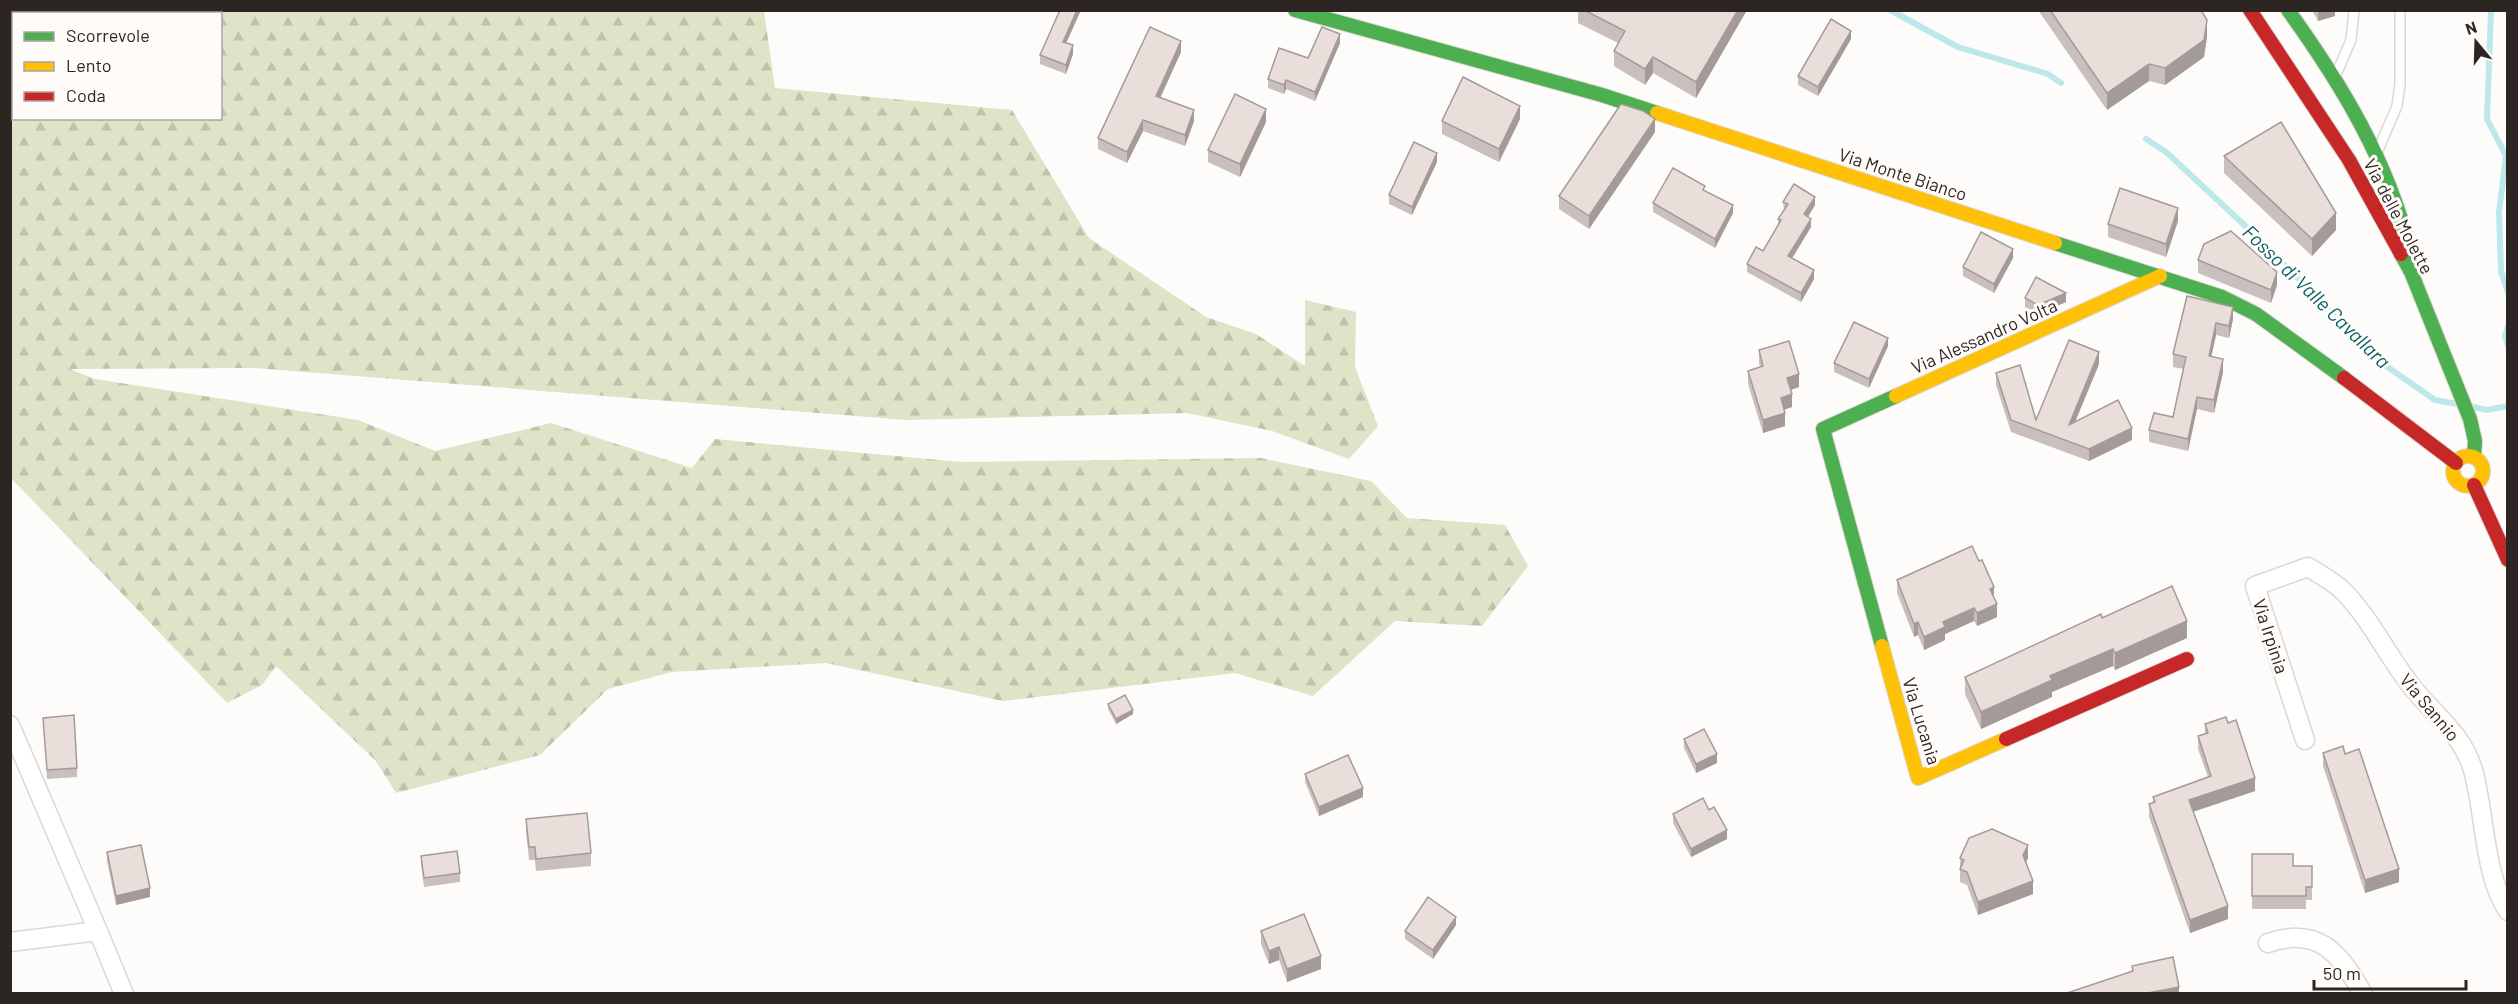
<svg xmlns="http://www.w3.org/2000/svg" width="2518" height="1004" viewBox="0 0 2518 1004" font-family="Barlow,sans-serif">
  <defs>
    <pattern id="forest-firs" width="22" height="20" patternUnits="userSpaceOnUse" patternTransform="scale(1.5)"><rect width="22" height="20" fill="#dfe3c8"/><path d="M5 1l3.5 6h-7zM16 11l3.5 6h-7z" fill="#c0c3ac"/></pattern>
  </defs>
  <rect width="100%" height="100%" fill="#fefcfa"/>
  <path fill="url(#forest-firs)" fill-rule="evenodd" d="M11,10L764,11L775,88L1012,110L1089,238L1206,317L1256,334L1305,366V300L1356,312L1355,367L1378,426L1349,459L1272,431L1187,413L906,420L255,368L70,369L95,379L358,420L435,451L551,423L692,468L715,439L961,462L1261,458L1371,481L1407,518L1505,525L1528,566L1482,626L1395,621L1313,696L1235,673L1003,701L826,663L672,672L608,689L540,755L396,793L375,760L276,666L262,685L227,703L11,478ZM14,14H220V118H14Z"/>
  <g fill="none" stroke-linecap="round" stroke-linejoin="round">
    <g stroke="#bce7eb" stroke-width="6">
      <path d="M1890,10L1958,47L2048,74L2061,83"/>
      <path d="M2491,10L2487,119L2506,156L2499,212L2501,271L2508,293"/>
      <path d="M2146,139L2166,152L2254,234L2379,361L2435,400L2457,404"/>
      <path d="M2508,326L2505,336L2508,346"/>
      <path d="M2473,407L2487,410L2508,406"/>
    </g>
    <g stroke="#dbd7d4" stroke-width="12">
      <g id="lane">
        <path d="M2336,75L2351,40L2354,10"/>
        <path d="M2379,148L2397,106L2400,85V10"/>
      </g>
    </g>
    <g stroke="#dbd7d4" stroke-width="21">
      <g id="street">
        <path d="M10,725L98,931"/>
        <path d="M2305,740L2255,586L2308,567C2321,575 2335,582 2345,593C2370,619 2387,654 2409,683C2431,713 2462,732 2473,770C2485,812 2484,877 2508,911"/>
        <path d="M10,942L98,931L124,994"/>
        <path d="M2268,943C2317,926 2340,952 2363,994"/>
      </g>
    </g>
    <g stroke="#dbd7d4" stroke-width="16">
      <g id="fast">
        <path d="M1295,10L1602,95L1657,113"/>
        <path d="M2288,10C2342,85 2388,161 2410,251"/>
        <path d="M2055,243L2222,297L2256,314L2344,378"/>
        <path d="M2401,254L2411,272L2470,419L2475,441L2474,457"/>
        <path d="M1882,646L1823,429L1896,396"/>
      </g>
    </g>
    <g stroke="#dbd7d4" stroke-width="16">
      <g id="slow">
        <path d="M1657,113L2055,243"/>
        <path d="M1896,396L2160,276"/>
        <circle cx="2468" cy="471" r="15"/>
        <path d="M1882,646L1918,778L2006,739"/>
      </g>
    </g>
    <g stroke="#dbd7d4" stroke-width="16">
      <g id="jam">
        <path d="M2250,10L2349,160L2401,254"/>
        <path d="M2344,378L2456,463"/>
        <path d="M2474,485L2508,560"/>
        <path d="M2006,739L2187,659"/>
      </g>
    </g>
    <use href="#lane" stroke="#fffffe" stroke-width="9"/>
    <use href="#street" stroke="#fffffe" stroke-width="18"/>
    <use href="#fast" stroke="#4caf50" stroke-width="14"/>
    <use href="#slow" stroke="#ffc107" stroke-width="14"/>
    <use href="#jam" stroke="#c62828" stroke-width="14"/>
  </g>
  <g fill="#c9bfbc">
    <path d="M1060,10H1081L1066,43L1073,54L1066,74L1040,64V55Z"/>
    <path d="M1578,10H1747L1696,98L1653,73L1645,85L1614,66V51L1618,43L1578,23Z"/>
    <path d="M2038,10H2201L2207,37L2204,57L2165,85L2149,81L2107,110Z"/>
    <path d="M2312,10H2335V16L2318,21Z"/>
    <path d="M1851,39L1818,96L1798,85V76Z"/>
    <path d="M1340,43L1315,101L1286,89L1284,94L1268,88V79L1308,58Z"/>
    <path d="M1181,52L1160,98L1194,121L1185,146L1143,131L1127,163L1098,149V138Z"/>
    <path d="M1520,119L1499,162L1442,134V121Z"/>
    <path d="M1266,122L1240,177L1208,162V150Z"/>
    <path d="M1655,132L1589,229L1559,209V196Z"/>
    <path d="M2224,156L2336,230L2312,256L2224,173Z"/>
    <path d="M1437,162L1412,215L1389,204V195Z"/>
    <path d="M1705,191L1733,213L1715,248L1653,212V203Z"/>
    <path d="M1783,202L1815,205L1808,217L1811,227L1792,258L1814,279L1801,302L1747,272V264L1763,251L1778,225V219L1784,211Z"/>
    <path d="M2178,221L2166,257L2108,237V224Z"/>
    <path d="M2013,258L1994,293L1963,276V267Z"/>
    <path d="M2198,260L2277,285L2271,303L2198,273Z"/>
    <path d="M2187,296L2233,319L2229,338L2216,335L2211,357L2223,372L2214,413L2197,409L2188,451L2149,442V430L2173,417L2184,369L2173,367V354Z"/>
    <path d="M2025,298L2066,302L2038,314L2025,307Z"/>
    <path d="M1888,346L1869,388L1834,372V363Z"/>
    <path d="M1759,350L1799,387L1791,390L1792,407L1784,409L1785,426L1763,433L1748,384V371L1760,367L1759,363Z"/>
    <path d="M2099,364L2075,421L2132,440L2089,461L2011,432L1996,385V373L2036,420Z"/>
    <path d="M1897,580L1994,599L1997,617L1977,626L1974,621L1945,634V640L1924,650L1918,635L1914,637L1897,593Z"/>
    <path d="M2102,618L2187,638L2115,670L2113,666L2052,692V697L1981,729L1965,694V677Z"/>
    <path d="M1108,704L1133,714L1116,724L1108,709Z"/>
    <path d="M43,718L77,768V777L47,779Z"/>
    <path d="M2205,724L2255,791L2193,812L2228,919L2190,933L2149,817V804L2153,803V797L2208,777L2198,749V736L2205,734Z"/>
    <path d="M1684,739L1717,763L1696,773L1684,748Z"/>
    <path d="M2323,753L2345,754L2399,882L2365,893L2323,766Z"/>
    <path d="M1305,774L1363,797L1319,816L1305,782Z"/>
    <path d="M1709,810L1727,839L1691,857L1673,823V814Z"/>
    <path d="M526,819L591,853V866L536,871L535,860H529L526,832Z"/>
    <path d="M107,852L150,897L116,905L107,861Z"/>
    <path d="M2252,854L2293,866H2312V900H2306V909H2252Z"/>
    <path d="M421,856L460,873V882L424,887L421,864Z"/>
    <path d="M1960,858H2028L2026,862L2033,894L1978,915L1967,885L1960,882Z"/>
    <path d="M1456,925L1433,959L1405,939V931Z"/>
    <path d="M1261,931L1321,969L1287,982L1279,960L1269,964L1261,944Z"/>
  </g>
  <g fill="#a49b99">
    <path d="M1077,10H1081L1063,50V42Z"/>
    <path d="M1738,10H1747L1696,98V82Z"/>
    <path d="M2318,10H2335V16L2318,21Z"/>
    <path d="M2207,20V37L2204,57L2165,85V68Z"/>
    <path d="M1851,31V39L1818,96V87Z"/>
    <path d="M1340,34V43L1315,101V92Z"/>
    <path d="M1181,41V52L1156,107V96Z"/>
    <path d="M1073,45V54L1066,74V65Z"/>
    <path d="M1653,57V73L1645,85V69Z"/>
    <path d="M2149,64V81L2107,110V93Z"/>
    <path d="M1286,80V89L1284,94V85Z"/>
    <path d="M1520,106V119L1499,162V149Z"/>
    <path d="M1266,109V122L1240,177V164Z"/>
    <path d="M1194,110V121L1185,146V135Z"/>
    <path d="M1655,119V132L1589,229V216Z"/>
    <path d="M1143,120V131L1127,163V152Z"/>
    <path d="M1437,153V162L1412,215V207Z"/>
    <path d="M1815,197V205L1804,223V214Z"/>
    <path d="M1733,205V213L1715,248V239Z"/>
    <path d="M2178,208V221L2166,257V244Z"/>
    <path d="M2336,213V230L2312,256V239Z"/>
    <path d="M1811,219V227L1788,265V256Z"/>
    <path d="M2013,249V258L1994,293V284Z"/>
    <path d="M1814,270V279L1801,302V293Z"/>
    <path d="M2277,272V285L2271,303V290Z"/>
    <path d="M2066,293V302L2038,314V305Z"/>
    <path d="M2233,307V319L2229,338V326Z"/>
    <path d="M2216,323V335L2209,368V356Z"/>
    <path d="M1888,338V346L1869,388V379Z"/>
    <path d="M2099,352V364L2069,437V425Z"/>
    <path d="M2223,359V372L2214,413V400Z"/>
    <path d="M1799,374V387L1787,391V378Z"/>
    <path d="M1792,394V407L1781,411V398Z"/>
    <path d="M2197,397V409L2188,451V439Z"/>
    <path d="M1785,413V426L1763,433V420Z"/>
    <path d="M2132,428V440L2089,461V449Z"/>
    <path d="M1994,587V600L1990,589Z"/>
    <path d="M1997,604V617L1977,626V613Z"/>
    <path d="M1974,608V621L1945,634V640L1924,650V637L1943,622Z"/>
    <path d="M2187,621V638L2115,670V653Z"/>
    <path d="M1918,622V635L1914,637V624Z"/>
    <path d="M2113,649V666L2052,692V697L1981,729V712L2050,676Z"/>
    <path d="M1133,710V714L1116,724V719Z"/>
    <path d="M1717,754V763L1696,773V764Z"/>
    <path d="M2255,778V791L2189,813V800Z"/>
    <path d="M1363,788V797L1319,816V807Z"/>
    <path d="M1727,830V839L1691,857V849Z"/>
    <path d="M2028,845V858L2023,868V855Z"/>
    <path d="M2399,869V882L2365,893V880Z"/>
    <path d="M2033,881V894L1978,915V902Z"/>
    <path d="M150,888V897L116,905V896Z"/>
    <path d="M2228,906V919L2190,933V920Z"/>
    <path d="M1456,917V925L1433,959V950Z"/>
    <path d="M1279,947V960L1269,964V951Z"/>
    <path d="M1321,956V969L1287,982V969Z"/>
    <path d="M2179,987V993H2148Z"/>
  </g>
  <g fill="#eadedb" stroke="#a49b99" stroke-width="1.5">
    <path d="M1060,10H1077L1063,42L1073,45L1066,65L1040,55Z"/>
    <path d="M1584,10H1738L1696,82L1653,57L1645,69L1614,51L1625,31Z"/>
    <path d="M2050,10H2201L2207,20L2204,40L2165,68L2149,64L2107,93Z"/>
    <path d="M1831,19L1851,31L1818,87L1798,76Z"/>
    <path d="M1150,27L1181,41L1156,96L1194,110L1185,135L1143,120L1127,152L1098,138Z"/>
    <path d="M1322,27L1340,34L1315,92L1286,80L1284,85L1268,79L1279,48L1308,58Z"/>
    <path d="M1463,77L1520,106L1499,149L1442,121Z"/>
    <path d="M1235,94L1266,109L1240,164L1208,150Z"/>
    <path d="M1621,104L1643,111L1655,119L1589,216L1559,196Z"/>
    <path d="M2281,122L2336,213L2312,239L2224,156Z"/>
    <path d="M1414,142L1437,153L1412,207L1389,195Z"/>
    <path d="M1673,168L1705,186L1703,190L1733,205L1715,239L1653,203Z"/>
    <path d="M1794,184L1815,197L1804,214L1811,219L1788,256L1814,270L1801,293L1747,264L1756,247L1763,251L1781,220L1778,219L1788,204L1783,202Z"/>
    <path d="M2120,188L2178,208L2166,244L2108,224Z"/>
    <path d="M2231,231L2277,272L2271,290L2198,260L2204,244Z"/>
    <path d="M1981,232L2013,249L1994,284L1963,267Z"/>
    <path d="M2036,277L2066,293L2038,305L2025,298Z"/>
    <path d="M2187,296L2233,307L2229,326L2216,323L2209,356L2223,359L2214,400L2197,397L2188,439L2149,430L2154,413L2173,417L2186,357L2173,354Z"/>
    <path d="M1854,322L1888,338L1869,379L1834,363Z"/>
    <path d="M2069,340L2099,352L2069,425L2118,400L2132,428L2089,449L2011,420L1996,373L2020,365L2036,420Z"/>
    <path d="M1789,341L1799,374L1787,378L1792,394L1781,398L1785,413L1763,420L1748,371L1763,366L1759,350Z"/>
    <path d="M1972,546L1979,561L1982,560L1994,587L1990,589L1997,604L1977,613L1974,608L1943,622L1945,627L1924,637L1918,622L1914,624L1897,580Z"/>
    <path d="M2172,586L2187,621L2115,653L2113,649L2050,676L2052,680L1981,712L1965,677L2101,614L2102,618Z"/>
    <path d="M1125,695L1133,710L1116,719L1108,704Z"/>
    <path d="M74,715L77,768L47,770L43,718Z"/>
    <path d="M2226,717L2228,723L2236,720L2255,778L2189,800L2228,906L2190,920L2149,804L2155,802L2153,797L2211,776L2198,736L2208,733L2205,724Z"/>
    <path d="M1704,729L1717,754L1696,764L1684,739Z"/>
    <path d="M2343,746L2345,754L2359,749L2399,869L2365,880L2323,753Z"/>
    <path d="M1348,755L1363,788L1319,807L1305,774Z"/>
    <path d="M1703,798L1709,810L1714,807L1727,830L1691,849L1673,814Z"/>
    <path d="M587,813L591,853L536,859L535,847H529L526,819Z"/>
    <path d="M1992,829L2028,845L2023,855L2033,881L1978,902L1967,872L1960,869L1964,860L1960,858L1969,838Z"/>
    <path d="M141,845L150,888L116,896L107,852Z"/>
    <path d="M457,851L460,873L424,878L421,856Z"/>
    <path d="M2252,854H2293V866H2312V887H2306V896H2252Z"/>
    <path d="M1428,897L1456,917L1433,950L1405,931Z"/>
    <path d="M1304,914L1321,956L1287,969L1279,947L1269,951L1261,931Z"/>
    <path d="M2173,957L2179,987L2148,993H2067L2133,971L2132,966Z"/>
  </g>
  <g text-anchor="middle" dominant-baseline="central" stroke-width="6" stroke-linejoin="round" paint-order="stroke">
    <g font-size="18" fill="#2d2522" stroke="#fffbf9">
      <text transform="translate(1903 174) rotate(18)">Via Monte Bianco</text>
      <text transform="translate(2399 216) rotate(62)">Via delle Molette</text>
      <text transform="translate(1984 336) rotate(-24)">Via Alessandro Volta</text>
      <text transform="translate(2271 636) rotate(72)">Via Irpinia</text>
      <text transform="translate(2430 707) rotate(50)">Via Sannio</text>
      <text transform="translate(1922 721) rotate(73)">Via Lucania</text>
    </g>
    <g font-size="20" font-style="italic" fill="#066269" stroke="#fffbf9">
      <text transform="translate(2317 296) rotate(44)">Fosso di Valle Cavallara</text>
    </g>
  </g>
  <rect width="2518" height="1004" fill="none" stroke="#2d2522" stroke-width="24"/>
  <rect x="12" y="12" width="210" height="108" fill="#fffbf9" stroke="#aba5a3" stroke-width="1.5"/>
  <rect x="24" y="32" width="30" height="9" fill="#4caf50" stroke="#aba5a3" stroke-width="1.5"/>
  <text x="66" y="42" font-size="18" fill="#2d2522">Scorrevole</text>
  <rect x="24" y="62" width="30" height="9" fill="#ffc107" stroke="#aba5a3" stroke-width="1.5"/>
  <text x="66" y="72" font-size="18" fill="#2d2522">Lento</text>
  <rect x="24" y="92" width="30" height="9" fill="#c62828" stroke="#aba5a3" stroke-width="1.5"/>
  <text x="66" y="102" font-size="18" fill="#2d2522">Coda</text>
  <g transform="translate(2476 42) rotate(341)" stroke="#fffbf9" stroke-width="4.5" paint-order="stroke">
  <path d="M0-4.5L10 22L0 15L-10 22Z" fill="#2d2522"/>
  <text y="-9" font-size="16" font-weight="bold" text-anchor="middle" fill="#2d2522">N</text>
  </g>
  <path d="M2314 980v9h152v-9" fill="none" stroke="#2d2522" stroke-width="3"/>
  <text x="2323" y="980" font-size="18" fill="#2d2522" stroke="#fffbf9" stroke-width="4.5" paint-order="stroke">50 m</text>
</svg>
